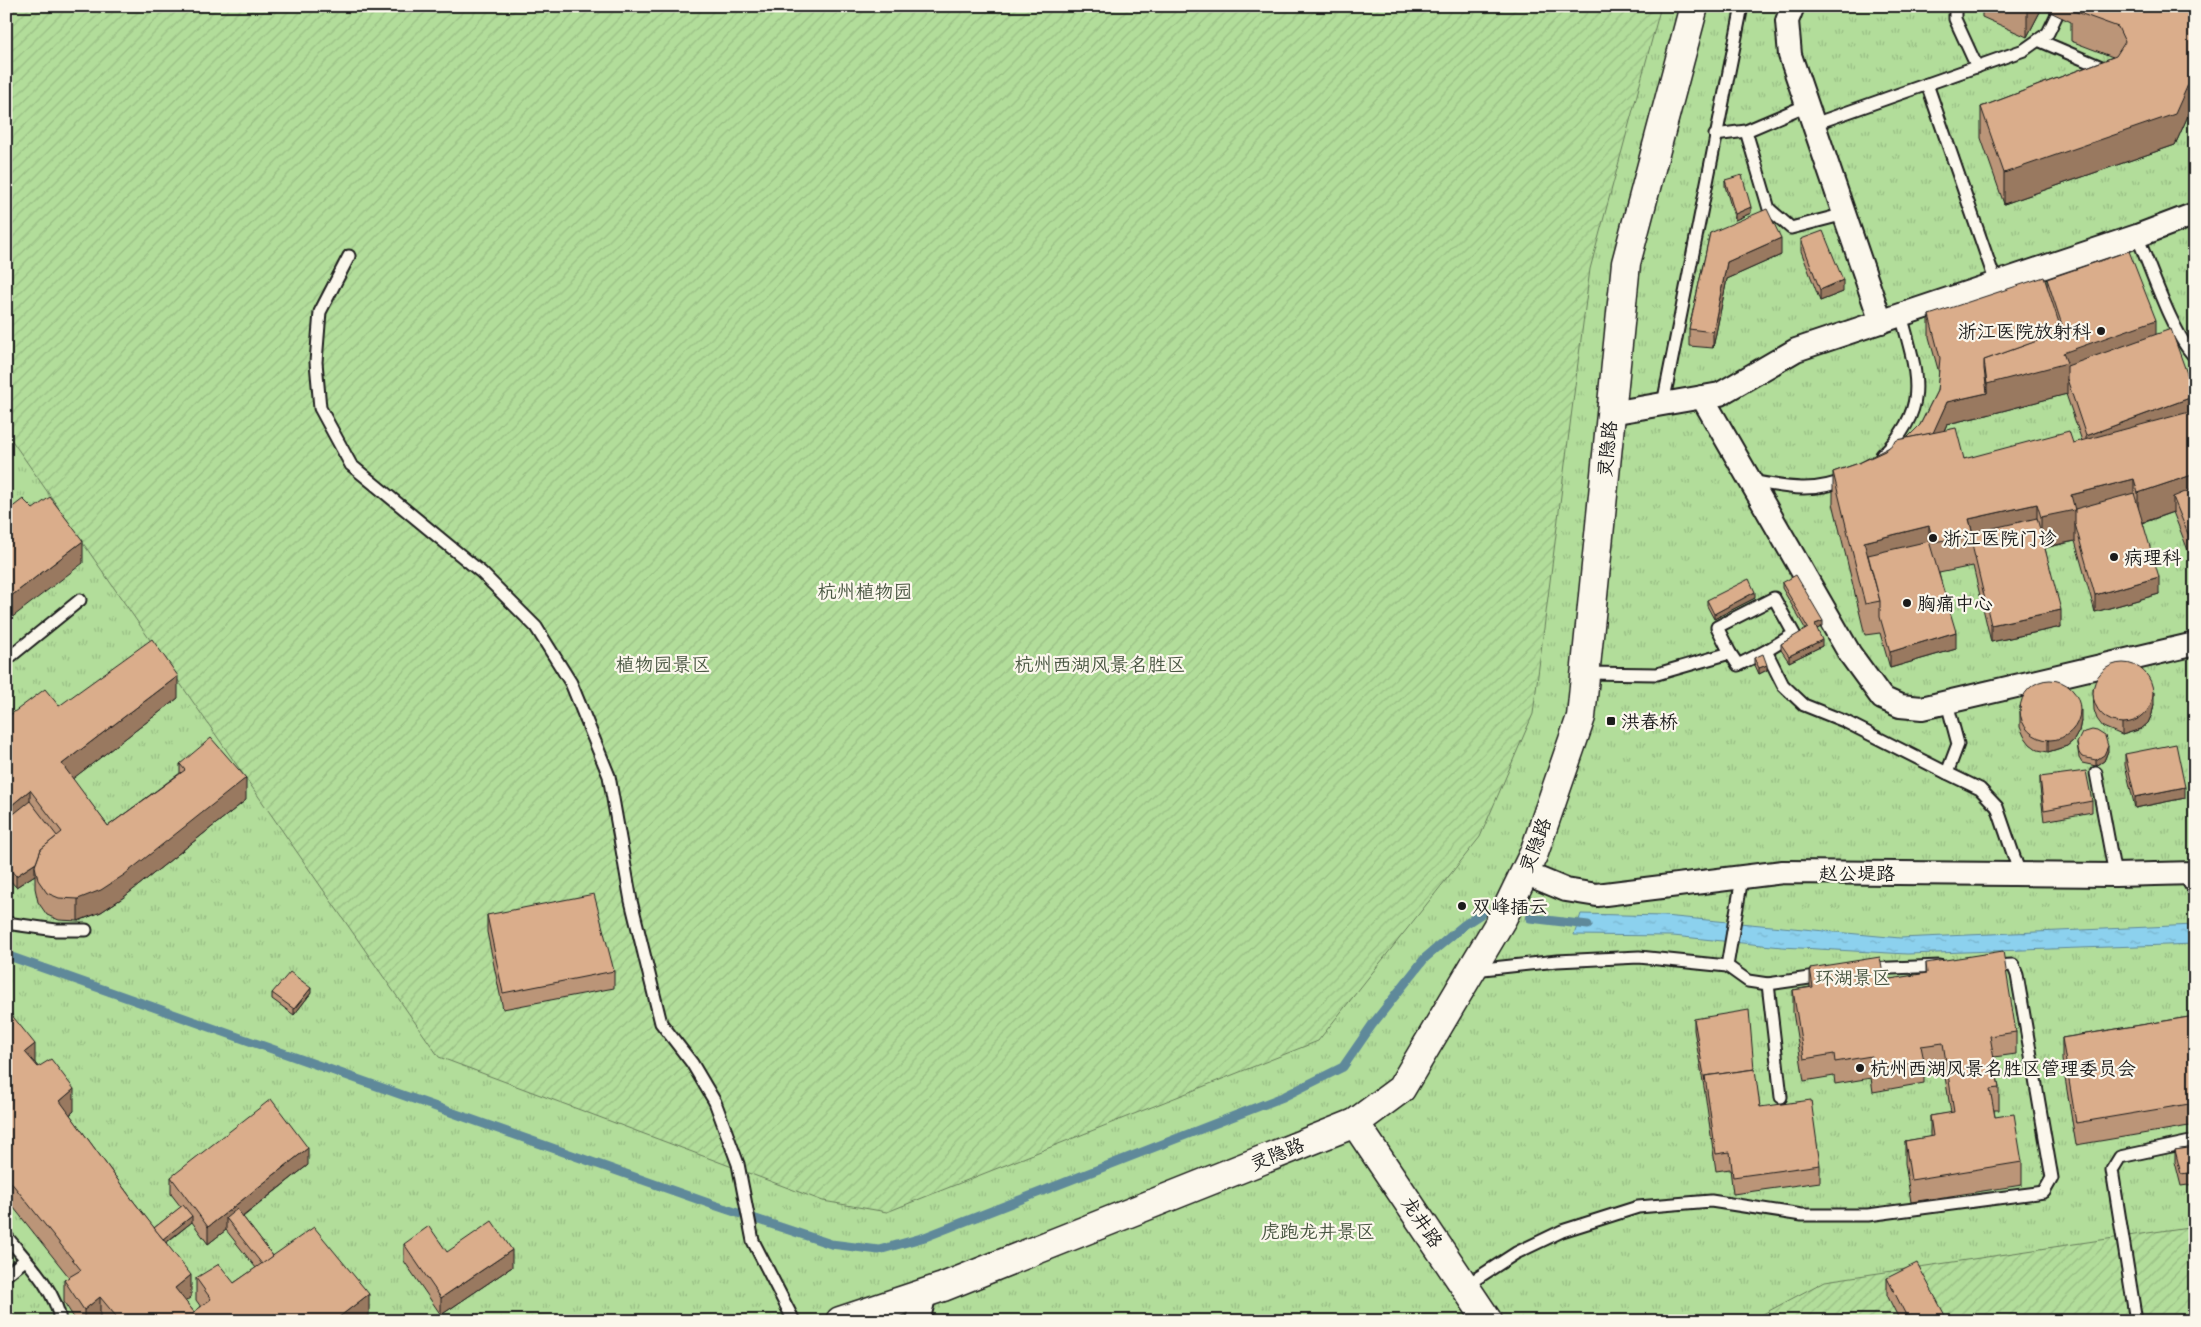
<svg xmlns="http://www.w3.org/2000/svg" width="2201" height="1327" viewBox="0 0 2201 1327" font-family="'Shantell Sans','LXGW WenKai TC',sans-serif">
  <defs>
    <pattern id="park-tufts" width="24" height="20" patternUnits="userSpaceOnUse" patternTransform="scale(1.25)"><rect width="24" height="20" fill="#b2dd9a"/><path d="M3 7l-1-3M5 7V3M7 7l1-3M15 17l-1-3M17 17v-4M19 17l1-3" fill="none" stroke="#98bd84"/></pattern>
    <pattern id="garden-furrows" width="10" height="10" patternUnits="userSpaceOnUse" patternTransform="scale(1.25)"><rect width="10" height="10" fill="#b2dd9a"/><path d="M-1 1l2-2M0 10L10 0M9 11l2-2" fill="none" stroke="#98bd84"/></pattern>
    <pattern id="water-ripples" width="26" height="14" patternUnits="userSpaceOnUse" patternTransform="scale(1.25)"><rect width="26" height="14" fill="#8cd1ee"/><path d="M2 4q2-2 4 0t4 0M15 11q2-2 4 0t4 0" fill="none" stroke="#78b3cc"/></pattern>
  </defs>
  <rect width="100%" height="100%" fill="#fbf7ec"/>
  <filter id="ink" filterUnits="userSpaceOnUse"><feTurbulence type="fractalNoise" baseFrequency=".02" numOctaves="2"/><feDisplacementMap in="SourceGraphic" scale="10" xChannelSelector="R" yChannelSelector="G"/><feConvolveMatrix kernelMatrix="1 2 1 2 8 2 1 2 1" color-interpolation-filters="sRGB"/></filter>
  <g filter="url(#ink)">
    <rect fill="url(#park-tufts)" stroke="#677c5b" x="6" y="6" width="2189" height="1315"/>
    <g fill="url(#garden-furrows)" stroke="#677c5b">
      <path d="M6,6H1661L1590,269L1533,714L1480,837L1318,1041L887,1212L823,1201L439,1057L6,432Z"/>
      <path d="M2195,1226V1321H1750L1825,1281Z"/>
    </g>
    <path fill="url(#water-ripples)" stroke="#5f899a" d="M1581,914L1664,916L1900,938L2195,925V944L1907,954L1782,947L1673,936L1574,935Z"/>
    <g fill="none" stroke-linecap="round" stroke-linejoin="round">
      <g stroke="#5f899a" stroke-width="9">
        <path d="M1530,918L1588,925"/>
        <path d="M6,955L711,1204L831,1244L879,1250L925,1237L1283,1097L1343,1067L1372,1025L1425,958L1464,925L1484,912"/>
      </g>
      <g stroke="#1c1c1c" stroke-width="15">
        <g id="lane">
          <path d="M1955,6V19L1977,67"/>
          <path d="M2038,40L2106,69"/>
          <path d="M1927,84L1996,283"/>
          <path d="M1814,124L2024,50L2048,33L2061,6"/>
          <path d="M1746,131L1769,209L1791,228L1845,214"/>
          <path d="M1715,135L1746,131L1807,105"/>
          <path d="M2137,236C2150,266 2173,336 2195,357"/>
          <path d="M349,256L320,312L316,362L320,408L351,465L481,572L536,627L571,683L609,776L631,901L661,1023L692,1063L715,1102L738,1164L753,1241L794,1321"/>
          <path d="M1663,404L1742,6"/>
          <path d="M1882,455C1931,408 1917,374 1901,315"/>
          <path d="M1751,481C1784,487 1814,494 1846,479"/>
          <path d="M1730,653L1717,627L1774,598L1794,634L1766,651"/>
          <path d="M6,660L80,600"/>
          <path d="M1585,673L1657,674L1730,653L1738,665L1766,651L1783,685L1804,705L1844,721L1947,773"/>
          <path d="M1947,703L1958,744L1947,773L1980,789L1997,807L2020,874"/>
          <path d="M2096,773L2115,875"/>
          <path d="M2184,874L2195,893"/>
          <path d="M6,923L56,930H86"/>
          <path d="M1727,966L1742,878"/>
          <path d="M1868,969L1940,966"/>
          <path d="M1474,970L1557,961L1639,957L1727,966L1748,981L1768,984L1781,1097"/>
          <path d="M1768,984L1823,976"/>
          <path d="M6,1236C25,1259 57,1291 60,1321"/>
          <path d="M6,1275L25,1260"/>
          <path d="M1465,1286L1516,1253L1562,1231L1638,1207L1711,1201L1802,1215H1868L2044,1192L2052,1178L2017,975L2013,965L1991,966"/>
          <path d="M2136,1321L2112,1170L2120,1157L2195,1141"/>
        </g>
      </g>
      <g stroke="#1c1c1c" stroke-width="26">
        <g id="street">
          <path d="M1793,6L1787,21L1790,55L1881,322"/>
          <path d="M1702,397L1850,654L1882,698L1900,706L1922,708L2195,644"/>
          <path d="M1611,413L1720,394L1796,350L2137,236L2195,214"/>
          <path d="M1525,873L1566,890L1597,895L1783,872L2115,875L2195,873"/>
          <path d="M918,1321L925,1294"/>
        </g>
      </g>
      <g stroke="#1c1c1c" stroke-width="31">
        <g id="secondary">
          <path d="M1355,1123L1488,1321"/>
          <path d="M840,1321L943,1287L1355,1123L1401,1089L1503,917L1534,853L1581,717L1626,263L1694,6"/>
        </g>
      </g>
      <use href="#lane" stroke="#fbf7ec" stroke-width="11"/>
      <use href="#street" stroke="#fbf7ec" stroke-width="22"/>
      <use href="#secondary" stroke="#fbf7ec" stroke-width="28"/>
    </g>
    <g fill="#bb9578" stroke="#1c1c1c" fill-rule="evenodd">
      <path d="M1982,6H2195V100L2175,145L2004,204L1981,138V107L2113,57L2071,41V22L2042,8L2027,37L1982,17Z"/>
      <path d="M1725,180L1751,213L1735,220L1725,186Z"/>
      <path d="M1710,233L1781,255L1727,279L1713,348L1689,346V329Z"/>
      <path d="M1801,239L1843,292L1820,301L1801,251Z"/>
      <path d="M2047,279L2156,334L2195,417V568L2173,512L2143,523L2159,594L2095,612L2075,541L2045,548L2061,627L1991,642L1973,566L1939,573L1956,649L1890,668L1880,633L1865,635L1833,503V472L1859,463L1907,438L1920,425L1937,391L1939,373L1929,337V315L2047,288ZM2066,394L2082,441L2073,443L1964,459L1944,431L1947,424L1987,415Z"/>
      <path d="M1782,583L1823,626L1817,629L1822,646L1789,662L1781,650V644L1806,630L1782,588Z"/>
      <path d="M1755,598L1714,619L1707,606V600Z"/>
      <path d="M1754,658L1767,670L1759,674L1754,663Z"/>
      <path d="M2093,688L2154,704L2152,714L2148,723L2141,729L2122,735L2103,727L2097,719L2094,710Z"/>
      <path d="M178,698L72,779L108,826L180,773V764L246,800L124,897L101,912L78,921L59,920L47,915L38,902L35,888V875L16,887L6,876V718L59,706Z"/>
      <path d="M2020,706L2081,721L2079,731L2074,740L2067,746L2048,752L2038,750L2030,744L2024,736L2020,727Z"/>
      <path d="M2077,743L2108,751L2104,761L2096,766L2082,763L2079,758Z"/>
      <path d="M2125,754L2185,798L2135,808L2125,765Z"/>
      <path d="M2040,777L2092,801V812L2044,821L2040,788Z"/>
      <path d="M487,915L614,971V988L503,1009L487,932Z"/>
      <path d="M1926,963L2016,1032V1054L1994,1057L1999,1088V1110H1994L1995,1117L2022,1162V1185L1911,1202L1905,1163V1141L1930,1137V1116L1951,1113L1943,1065L1924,1068V1083L1873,1092L1871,1078L1835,1084L1834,1076L1804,1081L1793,1012V990L1810,987V968L1884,980L1926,974Z"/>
      <path d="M272,993H311L294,1015L272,999Z"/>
      <path d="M6,1008L35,1063L74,1111L70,1115L131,1198L154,1228L181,1207L171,1194V1177L308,1165L243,1217L273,1256L369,1316L363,1321H102L100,1319L98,1321H76L64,1302V1280L69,1277L6,1198ZM192,1222L208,1244L226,1230L256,1268L234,1283L196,1278V1300L201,1307L194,1312L185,1301L191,1297L166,1243Z"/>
      <path d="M2195,1016V1125L2076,1145L2062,1060V1038Z"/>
      <path d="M1694,1019L1754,1069L1760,1107L1820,1165V1182L1733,1194L1730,1169L1716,1171L1705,1093L1694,1030Z"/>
      <path d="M2195,1147V1184L2181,1186L2175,1162V1150Z"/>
      <path d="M404,1244L447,1252L512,1267L441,1315L404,1261Z"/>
      <path d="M1887,1278L1948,1321H1900L1887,1295Z"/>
    </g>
    <g fill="#997961" stroke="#1c1c1c">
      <path d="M2027,6H2042V8L2027,37Z"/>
      <path d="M2195,69V100L2175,145L2004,204V173Z"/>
      <path d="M1751,207V213L1735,220V214Z"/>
      <path d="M1781,238V255L1727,279L1713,348V332L1727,262Z"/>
      <path d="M1843,280V292L1820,301V290Z"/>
      <path d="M2156,320V351L2067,379V394L1987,415L1947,424L1928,465V443L1947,402L1987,393V384L1985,368Z"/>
      <path d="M2195,396V413L2086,452V436Z"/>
      <path d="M2195,474V505L2173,497V512L2138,524V493Z"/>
      <path d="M2134,479V510L2075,524V541L2041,548V517L2071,495Z"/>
      <path d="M2037,504V535H1973L1969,519Z"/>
      <path d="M1929,526V558L1868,572L1864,542Z"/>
      <path d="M83,541V563L6,622V600Z"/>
      <path d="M2159,577V594L2095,612V595Z"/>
      <path d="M1755,592V598L1714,619V614Z"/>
      <path d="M2061,610V627L1991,642V625Z"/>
      <path d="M1823,621V626L1815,630V624Z"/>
      <path d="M1956,632V649L1890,668V652Z"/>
      <path d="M1822,640V646L1789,662V656Z"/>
      <path d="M1767,665V670L1759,674V668Z"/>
      <path d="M178,676V698L62,787V764Z"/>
      <path d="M2154,692V704L2152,714L2148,723L2141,729L2122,735V723Z"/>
      <path d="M2081,710V721L2079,731L2074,740L2067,746L2048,752V741Z"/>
      <path d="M2108,746V751L2104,761L2096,766V760Z"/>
      <path d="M246,778V800L124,897L101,912L78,921V899Z"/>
      <path d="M2185,787V798L2135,808V797Z"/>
      <path d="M30,790V812L6,832V810Z"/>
      <path d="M41,860L35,866V875L16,887V876Z"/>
      <path d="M311,988V993L294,1015V1009Z"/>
      <path d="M35,1044V1066L25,1052Z"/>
      <path d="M74,1089V1111L60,1123V1101Z"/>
      <path d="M308,1148V1165L232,1225L226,1218V1230L208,1244V1227Z"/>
      <path d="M192,1216V1222L155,1251V1245Z"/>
      <path d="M512,1250V1267L441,1315V1298Z"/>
      <path d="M191,1275V1297L175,1310V1288Z"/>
      <path d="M369,1294V1316L363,1321H334Z"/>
      <path d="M100,1297V1319L98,1321H84V1310Z"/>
    </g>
    <g fill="#daad8b" stroke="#1c1c1c">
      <path d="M2072,6H2195V69L2175,114L2004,173L1981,107L2116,56L2125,42L2118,27L2071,10Z"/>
      <path d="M1742,175L1751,207L1735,214L1725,180Z"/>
      <path d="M1767,209L1781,238L1727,262L1713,332L1689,329L1710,233Z"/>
      <path d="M1823,231L1843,280L1820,290L1801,239Z"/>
      <path d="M2129,251L2156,320L2063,353L2067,363L1987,384L1984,360L2064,331L2047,279Z"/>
      <path d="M2044,277L2062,332L1984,360V369L1987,393L1947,402L1933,433L1907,438L1920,425L1937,391L1940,358L1929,315Z"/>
      <path d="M2171,329L2195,396L2086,436L2067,379V366Z"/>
      <path d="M2193,411L2195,417V474L2138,493L2134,479L2071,495L2075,510L2041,517L2037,504L1969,519L1973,535L1934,542L1929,526L1864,542L1880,601L1865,604L1833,472L1859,463L1885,451L1897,440L1956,428L1964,459L2069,431L2073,443Z"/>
      <path d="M2195,488V551L2173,497Z"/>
      <path d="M2134,493L2159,577L2095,595L2075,524V509Z"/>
      <path d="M50,497L83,541L6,600V512L23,499L33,509Z"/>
      <path d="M2037,518L2061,610L1991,625L1973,549L1972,533Z"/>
      <path d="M1929,541L1956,632L1890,652L1880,617V601L1868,555Z"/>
      <path d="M1796,575L1823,621L1815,624L1822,640L1789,656L1781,644L1808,628L1782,583Z"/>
      <path d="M1749,579L1755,592L1714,614L1707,600Z"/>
      <path d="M152,639L178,676L62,764L108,826L185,770L180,764L211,738L246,778L124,875L101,890L78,899L59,898L47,893L38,880L35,866L41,849L62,832L30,790L6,810V737L10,734L6,731V718L45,689L59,706Z"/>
      <path d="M1763,654L1767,665L1759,668L1754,658Z"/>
      <circle cx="2123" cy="693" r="30"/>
      <circle cx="2050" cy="710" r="30"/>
      <path d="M2092,730L2097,731L2105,736L2108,746L2104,755L2096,760L2082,757L2079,753L2077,743L2082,733Z"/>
      <path d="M2176,744L2185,787L2135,797L2125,754Z"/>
      <path d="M2086,771L2092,801L2044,810L2040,777Z"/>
      <path d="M30,801L57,836L41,849L36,863L16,876L6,865V820Z"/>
      <path d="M594,894L614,971L503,993L487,915Z"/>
      <path d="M2003,951L2016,1032L1990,1036L1999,1088L1990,1089L1995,1117L2014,1114L2022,1162L1911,1180L1905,1141L1933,1136L1930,1116L1954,1112L1943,1043L1921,1046L1924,1061L1873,1070L1871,1056L1835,1062L1834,1054L1804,1059L1793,990L1813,987L1810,968L1880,957L1884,980L1927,973L1926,963Z"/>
      <path d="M290,972L311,988L294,1009L272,993Z"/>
      <path d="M6,1008L35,1044L25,1052L38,1067L51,1059L74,1089L60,1101L131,1198L191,1275L175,1288L194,1312L211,1299L196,1278L219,1264L234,1283L314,1227L369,1294L334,1321H120L100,1297L84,1310L64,1280L81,1270L6,1176Z"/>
      <path d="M1749,1010L1754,1069L1705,1076V1081L1694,1019Z"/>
      <path d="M2195,1016V1103L2076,1123L2062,1038Z"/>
      <path d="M1755,1069L1760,1107L1811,1100L1820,1165L1733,1177L1730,1152L1716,1154L1705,1076Z"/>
      <path d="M271,1099L308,1148L208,1227L171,1177Z"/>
      <path d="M2195,1147V1172L2181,1174L2175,1150Z"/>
      <path d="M183,1205L192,1216L163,1239L154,1228Z"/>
      <path d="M237,1209L273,1256L262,1264L226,1218Z"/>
      <path d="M492,1221L512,1250L441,1298L404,1244L429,1226L447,1252Z"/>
      <path d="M1917,1263L1948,1321H1909L1887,1278Z"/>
    </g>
  </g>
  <g fill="#1c1c1c" stroke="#fbf7ec" stroke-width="2">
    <circle cx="2101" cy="331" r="5"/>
    <circle cx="1933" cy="538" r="5"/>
    <circle cx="2114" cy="557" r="5"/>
    <circle cx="1907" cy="603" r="5"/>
    <rect x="1606" y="716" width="10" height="10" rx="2.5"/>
    <circle cx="1462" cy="906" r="5"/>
    <circle cx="1860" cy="1068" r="5"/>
  </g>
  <g text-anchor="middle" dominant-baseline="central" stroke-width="4.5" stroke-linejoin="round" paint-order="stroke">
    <g font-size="19" fill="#1c1c1c" stroke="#fbf7ec" text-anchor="start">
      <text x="2091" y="331" text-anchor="end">浙江医院放射科</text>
      <text x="1943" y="538">浙江医院门诊</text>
      <text x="2124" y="557">病理科</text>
      <text x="1917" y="603">胸痛中心</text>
      <text x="1621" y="721">洪春桥</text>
      <text x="1472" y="906">双峰插云</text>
      <text x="1870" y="1068">杭州西湖风景名胜区管理委员会</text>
    </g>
    <g font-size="19" fill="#1c1c1c" stroke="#fbf7ec">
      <text transform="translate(1607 449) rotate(-84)">灵隐路</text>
      <text transform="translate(1535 845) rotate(-69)">灵隐路</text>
      <text x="1857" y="873">赵公堤路</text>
      <text transform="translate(1277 1154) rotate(-22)">灵隐路</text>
      <text transform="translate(1422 1222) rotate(56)">龙井路</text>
    </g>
    <g font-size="19" fill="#495642" stroke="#fbf7ec">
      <text x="865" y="591">杭州植物园</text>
      <text x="663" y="664">植物园景区</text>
      <text x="1100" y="664">杭州西湖风景名胜区</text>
      <text x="1853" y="977">环湖景区</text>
      <text x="1318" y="1231">虎跑龙井景区</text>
    </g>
  </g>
  <rect width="2201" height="1327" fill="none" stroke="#fbf7ec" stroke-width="25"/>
  <rect x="12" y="12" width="2176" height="1302" fill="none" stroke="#1c1c1c" stroke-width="2" filter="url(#ink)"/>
</svg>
